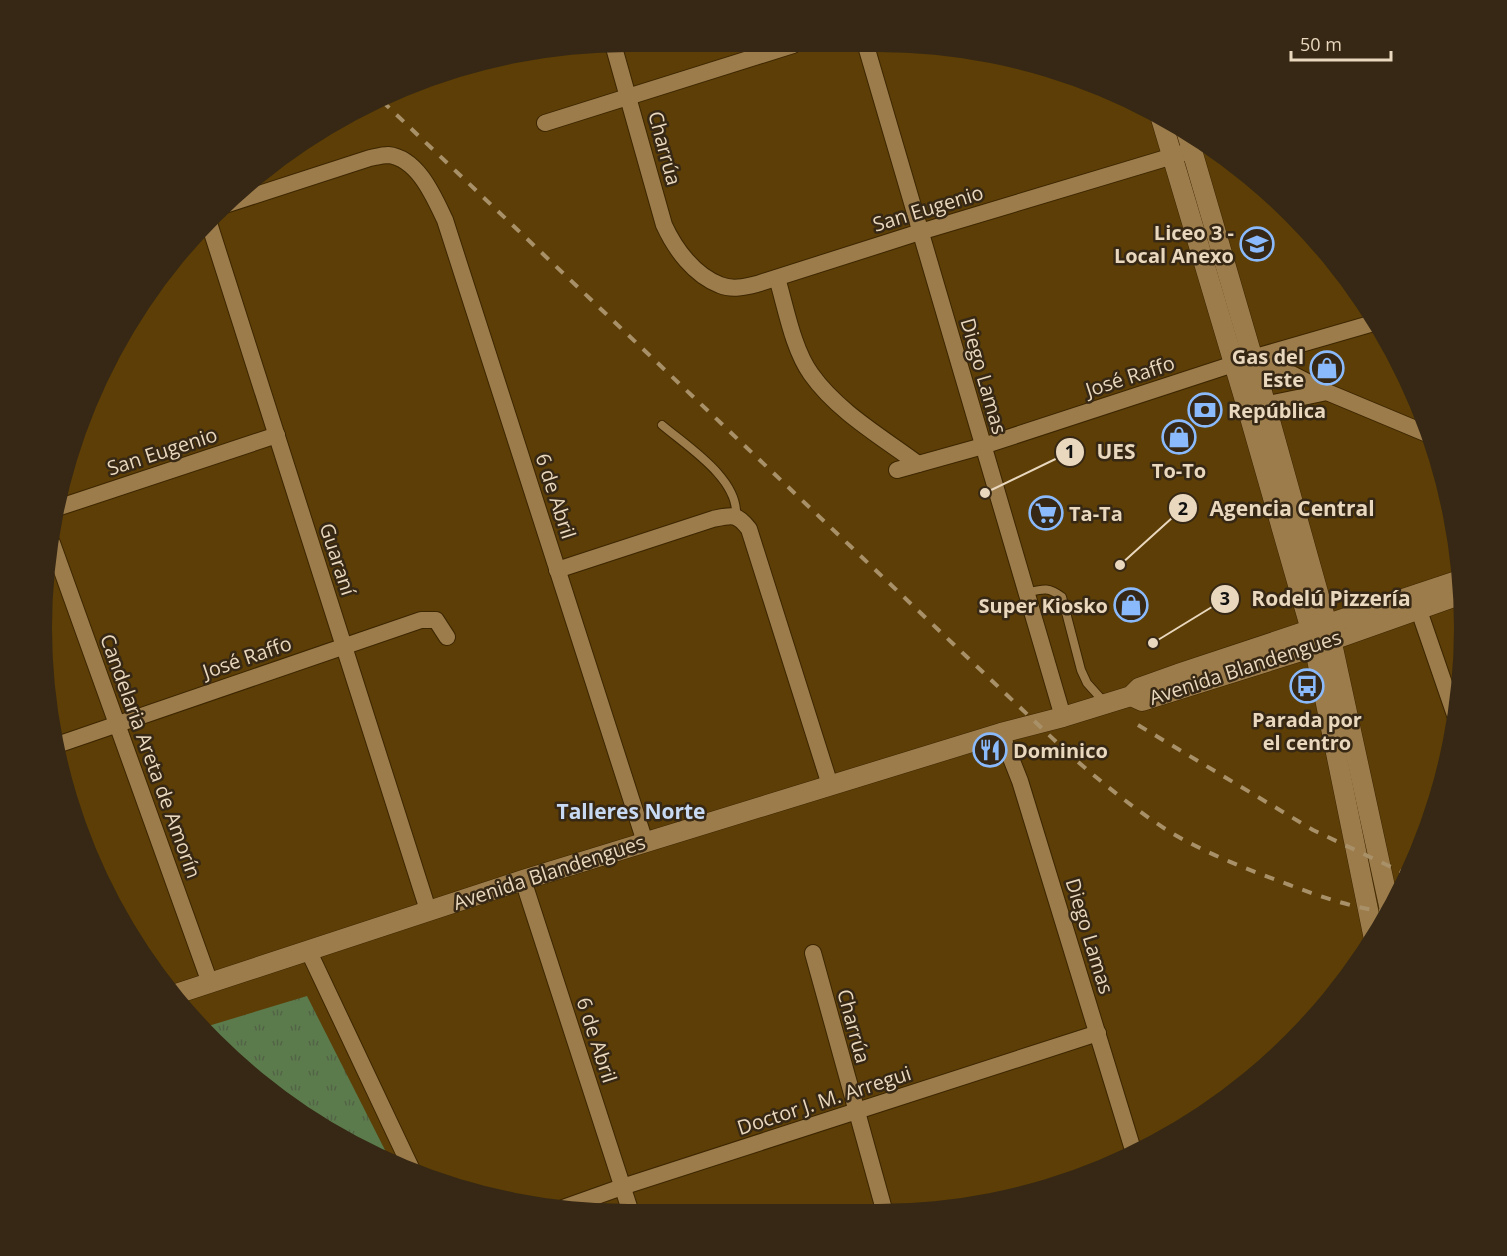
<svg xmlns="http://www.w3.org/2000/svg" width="1507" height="1256" viewBox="0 0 1507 1256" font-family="'Open Sans',sans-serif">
  <defs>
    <pattern id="park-tufts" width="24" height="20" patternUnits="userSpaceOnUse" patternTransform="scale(1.5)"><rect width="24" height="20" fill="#5b7b4d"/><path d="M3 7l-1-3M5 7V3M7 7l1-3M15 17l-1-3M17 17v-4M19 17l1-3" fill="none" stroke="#536345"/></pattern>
  </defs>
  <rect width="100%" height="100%" fill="#5c3e06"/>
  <path fill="url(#park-tufts)" d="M307,996L390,1160L335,1136L241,1068L205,1027Z"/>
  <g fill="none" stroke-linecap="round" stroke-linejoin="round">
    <g stroke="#3c2600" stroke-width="10">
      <g id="service">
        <path d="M662,425C688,447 739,479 736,516"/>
        <path d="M1026,593C1042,589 1048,586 1062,597L1081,670L1087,683L1105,703"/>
      </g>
    </g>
    <g stroke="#3c2600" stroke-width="18">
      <g id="minor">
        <path d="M613,44L664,225C675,249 694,275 720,285C732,290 745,287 757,284L920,232L1183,153"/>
        <path d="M866,46L1063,717"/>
        <path d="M545,123L793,45"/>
        <path d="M225,205L370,158C375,157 383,155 388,155C418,158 434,197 445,220L645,842"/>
        <path d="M208,220L428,910"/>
        <path d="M777,278C786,308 793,349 811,374C838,412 882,437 918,464"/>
        <path d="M1252,358L1288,372L1327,392L1430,435"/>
        <path d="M1254,407L1327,392"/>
        <path d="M897,470L983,446L1252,358L1377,322"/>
        <path d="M60,507L277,435"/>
        <path d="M52,543L210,983"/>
        <path d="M557,570L713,519C732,515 737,513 749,529L830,785"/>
        <path d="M1415,599L1456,718"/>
        <path d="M1001,733L1020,781L1134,1153"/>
        <path d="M54,746L421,620H436L447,637"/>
        <path d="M523,880L631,1213"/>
        <path d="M309,952L412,1170"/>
        <path d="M813,953L885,1213"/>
        <path d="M563,1208L622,1187L1098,1033"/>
      </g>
    </g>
    <g stroke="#3c2600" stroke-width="21">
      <g id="tertiary">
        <path d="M1160,115L1249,414L1311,630L1374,939"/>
        <path d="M1186,130L1250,349L1331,639L1390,910"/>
        <path d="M1131,696L1142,701L1298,652L1462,594"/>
        <path d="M176,994L523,880L1001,733L1063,717L1131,696L1139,688L1181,673L1460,580"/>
      </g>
    </g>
    <use href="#service" stroke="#9d7c4b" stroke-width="8"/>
    <use href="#minor" stroke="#9d7c4b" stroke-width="16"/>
    <use href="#tertiary" stroke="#9d7c4b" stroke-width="20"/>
    <g stroke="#a89069" stroke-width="4" stroke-dasharray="10 10" stroke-linecap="butt">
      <path d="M382,101L1069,754C1101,782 1134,809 1170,832C1207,854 1247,869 1287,884C1321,897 1353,908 1388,912"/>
      <path d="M1138,725L1313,830L1408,875"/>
    </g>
  </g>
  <defs>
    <g id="school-ring" transform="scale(1.725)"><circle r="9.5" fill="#362814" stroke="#8abafc" stroke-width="1.5"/><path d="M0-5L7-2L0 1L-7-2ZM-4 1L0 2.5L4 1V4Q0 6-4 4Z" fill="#8abafc"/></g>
    <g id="shop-ring" transform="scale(1.725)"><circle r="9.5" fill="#362814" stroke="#8abafc" stroke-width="1.5"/><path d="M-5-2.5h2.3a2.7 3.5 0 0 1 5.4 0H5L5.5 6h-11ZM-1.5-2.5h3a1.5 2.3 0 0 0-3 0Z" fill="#8abafc"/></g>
    <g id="bank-ring" transform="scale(1.725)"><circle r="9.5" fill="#362814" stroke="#8abafc" stroke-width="1.5"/><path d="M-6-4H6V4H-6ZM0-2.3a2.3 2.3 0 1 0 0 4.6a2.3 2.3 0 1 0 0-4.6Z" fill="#8abafc"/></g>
    <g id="supermarket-ring" transform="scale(1.725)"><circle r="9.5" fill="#362814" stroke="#8abafc" stroke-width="1.5"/><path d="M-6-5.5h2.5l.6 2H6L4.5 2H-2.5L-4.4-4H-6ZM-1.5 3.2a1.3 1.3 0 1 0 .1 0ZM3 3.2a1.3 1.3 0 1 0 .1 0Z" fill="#8abafc"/></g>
    <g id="bus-ring" transform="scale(1.725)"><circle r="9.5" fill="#362814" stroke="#8abafc" stroke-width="1.5"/><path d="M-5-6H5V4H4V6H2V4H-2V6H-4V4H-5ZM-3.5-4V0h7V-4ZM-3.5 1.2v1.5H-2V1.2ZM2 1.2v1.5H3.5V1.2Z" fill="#8abafc"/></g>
    <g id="restaurant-ring" transform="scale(1.725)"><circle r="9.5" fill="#362814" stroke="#8abafc" stroke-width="1.5"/><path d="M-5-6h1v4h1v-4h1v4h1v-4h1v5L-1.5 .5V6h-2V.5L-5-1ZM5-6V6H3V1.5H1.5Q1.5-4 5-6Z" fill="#8abafc"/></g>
  </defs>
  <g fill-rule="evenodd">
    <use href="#school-ring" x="1257" y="244"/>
    <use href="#shop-ring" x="1327" y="368"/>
    <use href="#bank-ring" x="1205" y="410"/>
    <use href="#shop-ring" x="1179" y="437"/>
    <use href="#supermarket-ring" x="1046" y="513"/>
    <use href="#shop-ring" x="1131" y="605"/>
    <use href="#bus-ring" x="1307" y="686"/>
    <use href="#restaurant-ring" x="990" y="750"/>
  </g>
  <g text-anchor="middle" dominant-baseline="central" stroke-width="5" stroke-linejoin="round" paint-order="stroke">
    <g font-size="20" fill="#e9d7be" stroke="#362814">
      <text transform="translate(665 148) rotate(75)">Charrúa</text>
      <text transform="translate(928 208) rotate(-17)">San Eugenio</text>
      <text transform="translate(984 376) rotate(74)">Diego Lamas</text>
      <text transform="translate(1130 376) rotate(-18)">José Raffo</text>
      <text transform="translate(162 451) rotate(-18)">San Eugenio</text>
      <text transform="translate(556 496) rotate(72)">6 de Abril</text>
      <text transform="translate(338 559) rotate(72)">Guaraní</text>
      <text transform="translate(247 657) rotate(-19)">José Raffo</text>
      <text transform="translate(1245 667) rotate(-18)">Avenida Blandengues</text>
      <text transform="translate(151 756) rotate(70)">Candelaria Areta de Amorín</text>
      <text transform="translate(549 872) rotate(-18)">Avenida Blandengues</text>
      <text transform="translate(1090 936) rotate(73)">Diego Lamas</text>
      <text transform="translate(854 1026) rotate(75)">Charrúa</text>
      <text transform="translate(597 1040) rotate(72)">6 de Abril</text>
      <text transform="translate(824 1100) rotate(-18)">Doctor J. M. Arregui</text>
    </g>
    <g font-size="20" font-weight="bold" fill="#e9d7be" stroke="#362814" text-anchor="end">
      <text x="1234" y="232">Liceo 3 -<tspan x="1234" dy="23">Local Anexo</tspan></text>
      <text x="1304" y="356">Gas del<tspan x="1304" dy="23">Este</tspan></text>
      <text x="1228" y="410" text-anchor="start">República</text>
      <text x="1179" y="470" text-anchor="middle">To-To</text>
      <text x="1069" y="513" text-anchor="start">Ta-Ta</text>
      <text x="1108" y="605">Super Kiosko</text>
      <text x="1307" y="719" text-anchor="middle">Parada por<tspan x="1307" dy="23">el centro</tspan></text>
      <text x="1013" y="750" text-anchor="start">Dominico</text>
    </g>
    <g font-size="21" font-weight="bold" fill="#c8daf3" stroke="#362814">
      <text x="631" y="811">Talleres Norte</text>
    </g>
  </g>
  <path d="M0 0H1507V1256H0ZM628 52H878A576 576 0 0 1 1454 628V628A576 576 0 0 1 878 1204H628A576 576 0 0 1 52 628V628A576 576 0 0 1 628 52Z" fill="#362814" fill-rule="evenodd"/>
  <path fill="none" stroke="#e9d7be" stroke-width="2" d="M985 493L1070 452M1120 565L1183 508M1153 643L1225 599"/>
  <g fill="#e9d7be" stroke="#362814" stroke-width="2">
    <circle cx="985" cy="493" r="6"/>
    <circle cx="1120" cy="565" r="6"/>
    <circle cx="1153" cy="643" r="6"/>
    <circle cx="1070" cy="452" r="15"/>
    <circle cx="1183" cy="508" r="15"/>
    <circle cx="1225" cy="599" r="15"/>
  </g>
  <g font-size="18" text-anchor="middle" font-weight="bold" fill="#111">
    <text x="1070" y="458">1</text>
    <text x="1183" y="515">2</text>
    <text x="1225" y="605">3</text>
  </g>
  <g font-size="21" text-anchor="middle" font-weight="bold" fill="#e9d7be" stroke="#362814" stroke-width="5" stroke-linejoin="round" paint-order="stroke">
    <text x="1116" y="459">UES</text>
    <text x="1292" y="516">Agencia Central</text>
    <text x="1331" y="606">Rodelú Pizzería</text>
  </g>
  <path d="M1291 51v9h100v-9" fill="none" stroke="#e9d7be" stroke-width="3"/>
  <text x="1300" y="51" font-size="18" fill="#e9d7be" stroke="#362814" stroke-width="4.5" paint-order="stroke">50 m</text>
</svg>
